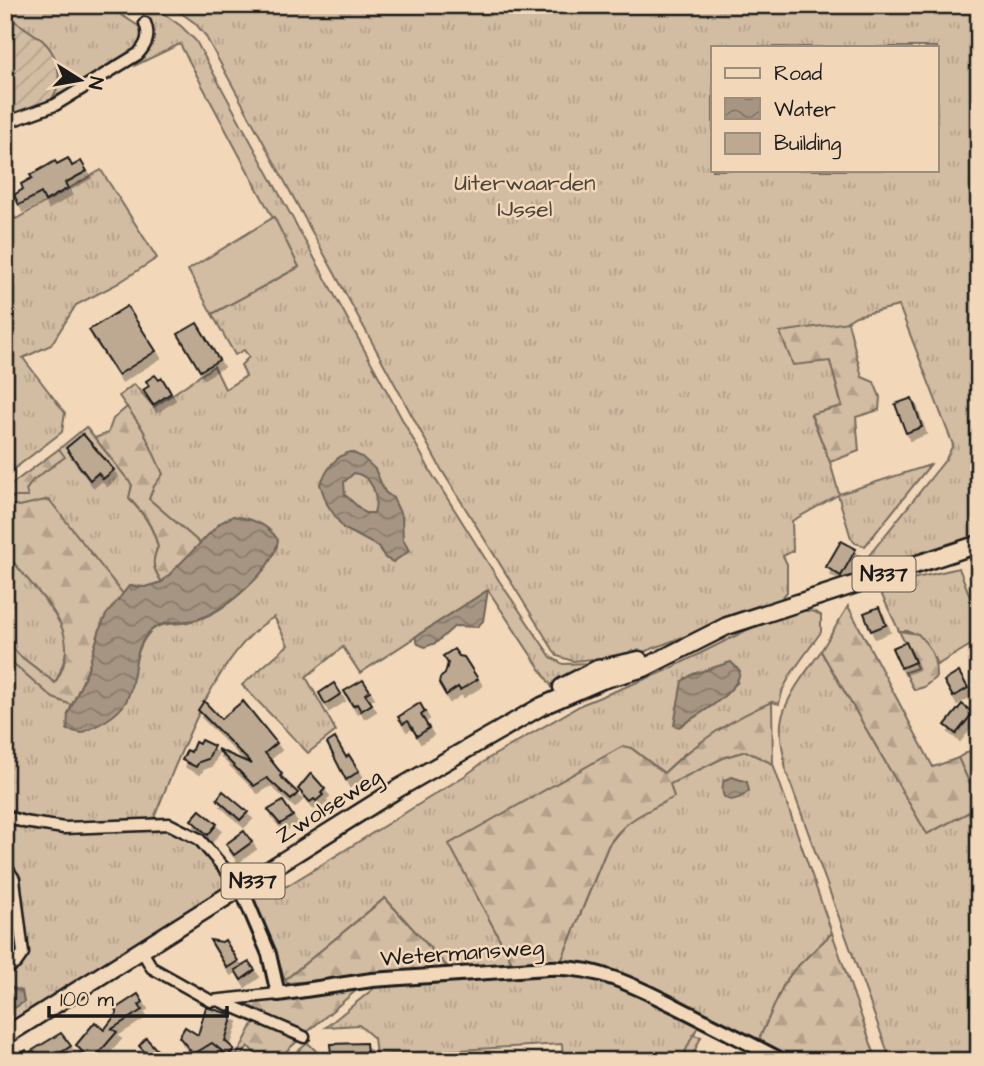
<svg xmlns="http://www.w3.org/2000/svg" width="984" height="1066" viewBox="0 0 984 1066" font-family="'Architects Daughter',sans-serif">
  <defs>
    <pattern id="grass-tufts" width="24" height="20" patternUnits="userSpaceOnUse" patternTransform="scale(1.75)"><rect width="24" height="20" fill="#d2bca2"/><path d="M3 7l-1-3M5 7V3M7 7l1-3M15 17l-1-3M17 17v-4M19 17l1-3" fill="none" stroke="#b4a18b"/></pattern>
    <pattern id="forest-firs" width="22" height="20" patternUnits="userSpaceOnUse" patternTransform="scale(1.75)"><rect width="22" height="20" fill="#d2bca2"/><path d="M5 1l3.5 6h-7zM16 11l3.5 6h-7z" fill="#b4a18b"/></pattern>
    <pattern id="garden-furrows" width="10" height="10" patternUnits="userSpaceOnUse" patternTransform="scale(1.75)"><rect width="10" height="10" fill="#d2bca2"/><path d="M-1 1l2-2M0 10L10 0M9 11l2-2" fill="none" stroke="#b4a18b"/></pattern>
    <pattern id="water-waves" width="16" height="10" patternUnits="userSpaceOnUse" patternTransform="scale(1.75)"><rect width="16" height="10" fill="#a69582"/><path d="M0 5q4-4 8 0t8 0" fill="none" stroke="#86796a"/></pattern>
    <filter id="shadow"><feDropShadow dx="4" dy="7" stdDeviation="0" flood-color="#0004"/></filter>
  </defs>
  <rect width="100%" height="100%" fill="#f2d8b9"/>
  <filter id="ink" filterUnits="userSpaceOnUse"><feTurbulence type="fractalNoise" baseFrequency=".0143" numOctaves="2"/><feDisplacementMap in="SourceGraphic" scale="14" xChannelSelector="R" yChannelSelector="G"/><feConvolveMatrix kernelMatrix="1 2 1 2 8 2 1 2 1" color-interpolation-filters="sRGB"/></filter>
  <g filter="url(#ink)">
    <g fill="url(#grass-tufts)" stroke="#776c5f" stroke-width="2" fill-rule="evenodd">
      <path d="M5,5H106L140,27L144,34L140,47L90,80L53,97L59,85L50,49L42,40L5,15Z"/>
      <path d="M135,5H151L181,26L196,41L432,474L500,582L551,657L563,664L589,663L593,666L552,687L488,590L360,673L343,647L306,677L336,731L308,753L242,685L288,645L274,617C216,651 179,757 154,818C104,826 54,826 5,811V656L53,698L72,705L68,714L127,699C132,679 135,648 149,633C160,621 175,625 190,622C225,614 262,577 277,546C270,528 262,523 244,518L208,535L201,544L149,499L154,486L162,474L143,430L119,396L134,384L154,407L214,366L225,389L246,376L241,365L249,357L244,350L235,355L212,314L299,267L180,44L136,65C154,38 158,30 135,5Z"/>
      <path d="M170,5H979V537L873,570L866,566L867,558L946,459L953,445L899,306L856,316L846,322L830,361L842,407L811,415L830,462L839,494L930,465L865,546L855,543L851,538L838,495L792,521L793,551L783,556L787,564V592L779,601L622,660L598,665L593,659L573,661L557,656L441,469L205,35L195,23ZM713,47H937V170H713Z"/>
      <path d="M101,170L157,258L117,284L76,305L51,345L23,358L65,413L62,432L5,476V203L16,219Z"/>
      <path d="M86,427L132,485L129,499C144,514 153,527 158,547C151,562 153,569 162,582L145,587L129,586L123,594L49,500L20,506L5,504V497L12,498L26,490L33,480L64,457L59,449Z"/>
      <path d="M5,551C19,566 66,623 67,641C67,655 61,671 55,683L19,655L5,639Z"/>
      <path d="M959,568C968,592 979,615 979,640L937,665L932,653L908,631H899L878,587Z"/>
      <path d="M803,610L815,612L821,615V632L791,674L783,689L779,704L772,702L684,754L664,773L631,748L450,845L514,966L450,970L385,898L285,980L269,935L251,900L267,891L287,886L466,775L489,758L583,704L665,671L759,624ZM686,678L737,683L712,706Z"/>
      <path d="M821,651L927,834L979,807V1061H891L786,771C784,754 778,734 782,717C789,692 807,671 821,651Z"/>
      <path d="M979,745V804L958,758Z"/>
      <path d="M746,751L773,764L832,933L794,970L784,984L757,1044L752,1039L560,964L608,846L626,823L669,784L725,757Z"/>
      <path d="M5,818L15,821L171,830C198,839 213,859 226,883L225,889L5,1030V977L19,968L28,955L19,874L5,863Z"/>
      <path d="M567,975L609,982L699,1024L681,1061H563L562,1044L376,1055L374,1038L359,1025L326,1027L378,985Z"/>
    </g>
    <g fill="url(#forest-firs)" stroke="#776c5f" stroke-width="2">
      <path d="M848,322L862,377L874,382L880,397L879,410L856,417L859,451L830,462L811,414L842,406L830,361L793,365L780,332Z"/>
      <path d="M127,407L143,430L163,474L154,486L149,499L201,544L162,582C153,569 151,562 158,547C153,526 144,514 129,498L132,485L95,438L108,433L113,419Z"/>
      <path d="M59,449L65,457L33,480L26,490L28,497H5V489Z"/>
      <path d="M45,500L51,502L123,594L101,626L87,672L72,705L53,698L5,656V639L19,655L55,683C90,629 34,594 7,553C2,545 5,515 5,504L20,506Z"/>
      <path d="M848,606L933,767L958,758L979,804V807L927,834L821,651Z"/>
      <path d="M899,631L918,634C932,648 936,658 936,677L924,687L914,690L905,672L917,668Z"/>
      <path d="M772,702L773,764L746,751L725,757L670,784L674,797C647,812 624,819 608,846L560,964L514,966L449,844L623,746L631,748L664,773C695,744 733,718 772,702Z"/>
      <path d="M385,898L450,970L287,983L285,980Z"/>
      <path d="M832,933L877,1061H788L757,1044L784,984L794,970Z"/>
      <path d="M359,988L305,1034L241,1006L240,1002Z"/>
      <path d="M255,1020L300,1039L275,1061H262L248,1046L238,1061H234Z"/>
      <path d="M693,1035L701,1037L690,1061H681Z"/>
      <path d="M308,1043L326,1061H285Z"/>
    </g>
    <path fill="url(#garden-furrows)" stroke="#776c5f" stroke-width="2" d="M5,15C17,23 31,31 42,40C62,58 66,92 42,108C33,114 16,116 5,118Z"/>
    <path fill="#d2bca2" stroke="#776c5f" stroke-width="2" d="M274,217L299,267L212,314L188,270Z"/>
    <g fill="url(#water-waves)" stroke="#6f6559" stroke-width="2" fill-rule="evenodd">
      <path d="M351,452L362,457L375,469L385,492L393,498L402,517L403,539L409,551L393,562L385,558L379,547L343,528L327,504L320,484C328,469 334,456 351,452ZM354,473C373,476 379,496 374,513H365L345,495L344,482Z"/>
      <path d="M233,516C251,519 267,523 278,540C274,570 228,608 201,618C186,624 168,619 154,628C129,644 139,685 123,706C113,719 96,726 82,733L67,730L68,714L87,672L101,626L106,615L129,586L145,587L162,582L220,523Z"/>
      <path d="M488,590L483,621L477,627L455,626L436,643L425,647L418,644L415,637Z"/>
      <path d="M731,662L740,671C738,694 697,715 679,727L674,725L682,681L693,674Z"/>
      <path d="M732,777L747,782L749,791C735,803 717,805 724,780Z"/>
      <path d="M7,986L22,991L24,1002L5,1014V987Z"/>
    </g>
    <g fill="#bda992" stroke="#1c1c1c" stroke-width="2" filter="url(#shadow)">
      <path d="M68,158L72,166L81,161L87,171L65,183L68,188L45,201L41,193L19,205L14,195L23,189L21,184L32,178L30,175L45,167L55,161L57,164Z"/>
      <path d="M127,306L156,351L118,375L89,330Z"/>
      <path d="M197,323L219,360L200,371L178,334Z"/>
      <path d="M155,375L159,380L162,378L171,393L153,405L143,390L149,386L146,381Z"/>
      <path d="M912,398L922,427L906,433L895,404Z"/>
      <path d="M83,434L114,470L103,479L98,473L90,480L66,448Z"/>
      <path d="M841,541L856,549L841,576L826,567Z"/>
      <path d="M879,607L886,625L871,631L864,613Z"/>
      <path d="M906,642L915,662L901,668L892,648Z"/>
      <path d="M454,649L459,656L464,657L478,679L460,690L458,687L446,695L439,683L440,678L445,674L448,663L443,656Z"/>
      <path d="M959,672L968,688L953,697L944,681Z"/>
      <path d="M363,680L370,691L365,694L372,704L361,711L357,704L353,706L344,691Z"/>
      <path d="M334,683L341,694L325,704L319,693Z"/>
      <path d="M204,701L221,719L243,701L277,743L265,753L282,774L280,776L298,793L291,800L267,778L254,786L217,749L252,764L198,710Z"/>
      <path d="M420,703L425,712L421,715L429,728L417,736L408,721L403,724L398,717Z"/>
      <path d="M962,704L973,713L956,734L945,725Z"/>
      <path d="M335,738L346,757L349,755L359,771L346,780L327,743Z"/>
      <path d="M201,740L214,746L208,759L199,762L196,767L182,760L187,750L191,752L195,742L199,744Z"/>
      <path d="M311,773L325,789L321,793L323,795L316,801L314,799L310,802L298,789Z"/>
      <path d="M223,791L248,812L240,820L217,799Z"/>
      <path d="M283,801L293,816L280,824L268,810Z"/>
      <path d="M200,810L217,824L208,835L191,820Z"/>
      <path d="M244,831L252,842L234,855L226,844Z"/>
      <path d="M210,940L222,942L225,940L238,961L227,968Z"/>
      <path d="M249,962L255,970L241,980L235,970Z"/>
      <path d="M138,994L143,1002L139,1005L142,1010L112,1029L117,1032L98,1054L100,1056L95,1061H91L76,1045L95,1022L104,1030L117,1013L115,1009Z"/>
      <path d="M206,1007L233,1015L225,1041L234,1049L228,1056L212,1043L197,1052L202,1061H172L190,1050L179,1037L185,1027L198,1035Z"/>
      <path d="M61,1033L71,1046L48,1061H8L26,1050L28,1053Z"/>
      <path d="M146,1038L157,1050L150,1057L139,1046Z"/>
      <path d="M366,1043L367,1052L331,1054L330,1044Z"/>
    </g>
    <g fill="none" stroke-linecap="round" stroke-linejoin="round">
      <g stroke="#1c1c1c" stroke-width="15">
        <g id="minor">
          <path d="M5,123L55,105L138,54C147,44 150,36 145,23"/>
          <path d="M5,816L24,822L64,828L169,824L199,839L241,888"/>
          <path d="M5,865L14,879L23,953L16,963L5,970"/>
          <path d="M142,951L152,968L211,1001L278,994"/>
          <path d="M220,1001L304,1037"/>
        </g>
      </g>
      <g stroke="#1c1c1c" stroke-width="18">
        <path id="tertiary" d="M241,888L269,954L278,994L372,980L548,968C600,965 645,991 691,1014C722,1030 753,1045 783,1061"/>
      </g>
      <g stroke="#1c1c1c" stroke-width="21">
        <g id="primary">
          <path d="M562,687L597,669L639,660"/>
          <path d="M5,1036L399,788L542,706L602,680L644,668L727,626L979,544"/>
        </g>
      </g>
      <use href="#minor" stroke="#f2d8b9" stroke-width="10"/>
      <use href="#tertiary" stroke="#f2d8b9" stroke-width="12"/>
      <use href="#primary" stroke="#f2d8b9" stroke-width="16"/>
    </g>
  </g>
  <g text-anchor="middle" dominant-baseline="central" stroke-width="5" stroke-linejoin="round" paint-order="stroke">
    <g fill="#f2d8b9" stroke="#5c544b" stroke-width="2">
      <rect x="852.5" y="556.5" width="63" height="35" rx="5"/>
      <rect x="221.5" y="863.5" width="63" height="35" rx="5"/>
    </g>
    <g font-size="21" font-weight="bold" fill="#1c1c1c">
      <text x="884" y="574">N337</text>
      <text x="253" y="881">N337</text>
    </g>
    <g font-size="23" fill="#4a443e" stroke="#f2d8b9">
      <text x="525" y="183">Uiterwaarden<tspan x="525" dy="26">IJssel</tspan></text>
    </g>
    <g font-size="23" fill="#1c1c1c" stroke="#f2d8b9">
      <text transform="translate(329 806) rotate(-32)">Zwolseweg</text>
      <text transform="translate(462 953) rotate(-4)">Wetermansweg</text>
    </g>
  </g>
  <rect width="984" height="1066" fill="none" stroke="#f2d8b9" stroke-width="28"/>
  <rect x="14" y="14" width="956" height="1038" fill="none" stroke="#1c1c1c" stroke-width="2.5" filter="url(#ink)"/>
  <rect x="711" y="46" width="228" height="126" fill="#f2d8b9" stroke="#9c8d7a" stroke-width="2"/>
  <rect x="725" y="68" width="35" height="10" fill="#f2d8b9" stroke="#9c8d7a" stroke-width="2"/>
  <text x="774" y="80" font-size="21" fill="#1c1c1c">Road</text>
  <rect x="725" y="98" width="35" height="21" fill="url(#water-waves)" stroke="#9c8d7a" stroke-width="2"/>
  <text x="774" y="116" font-size="21" fill="#1c1c1c">Water</text>
  <rect x="725" y="133" width="35" height="21" fill="#bda992" stroke="#9c8d7a" stroke-width="2"/>
  <text x="774" y="150" font-size="21" fill="#1c1c1c">Building</text>
  <g transform="translate(80 80) rotate(101)" stroke="#f2d8b9" stroke-width="5" paint-order="stroke">
  <path d="M0-5L12 26L0 18L-12 26Z" fill="#1c1c1c"/>
  <text y="-10" font-size="19" font-weight="bold" text-anchor="middle" fill="#1c1c1c">N</text>
  </g>
  <path d="M49 1006v10h178v-10" fill="none" stroke="#1c1c1c" stroke-width="3.5"/>
  <text x="60" y="1006" font-size="21" fill="#1c1c1c" stroke="#f2d8b9" stroke-width="5" paint-order="stroke">100 m</text>
</svg>
